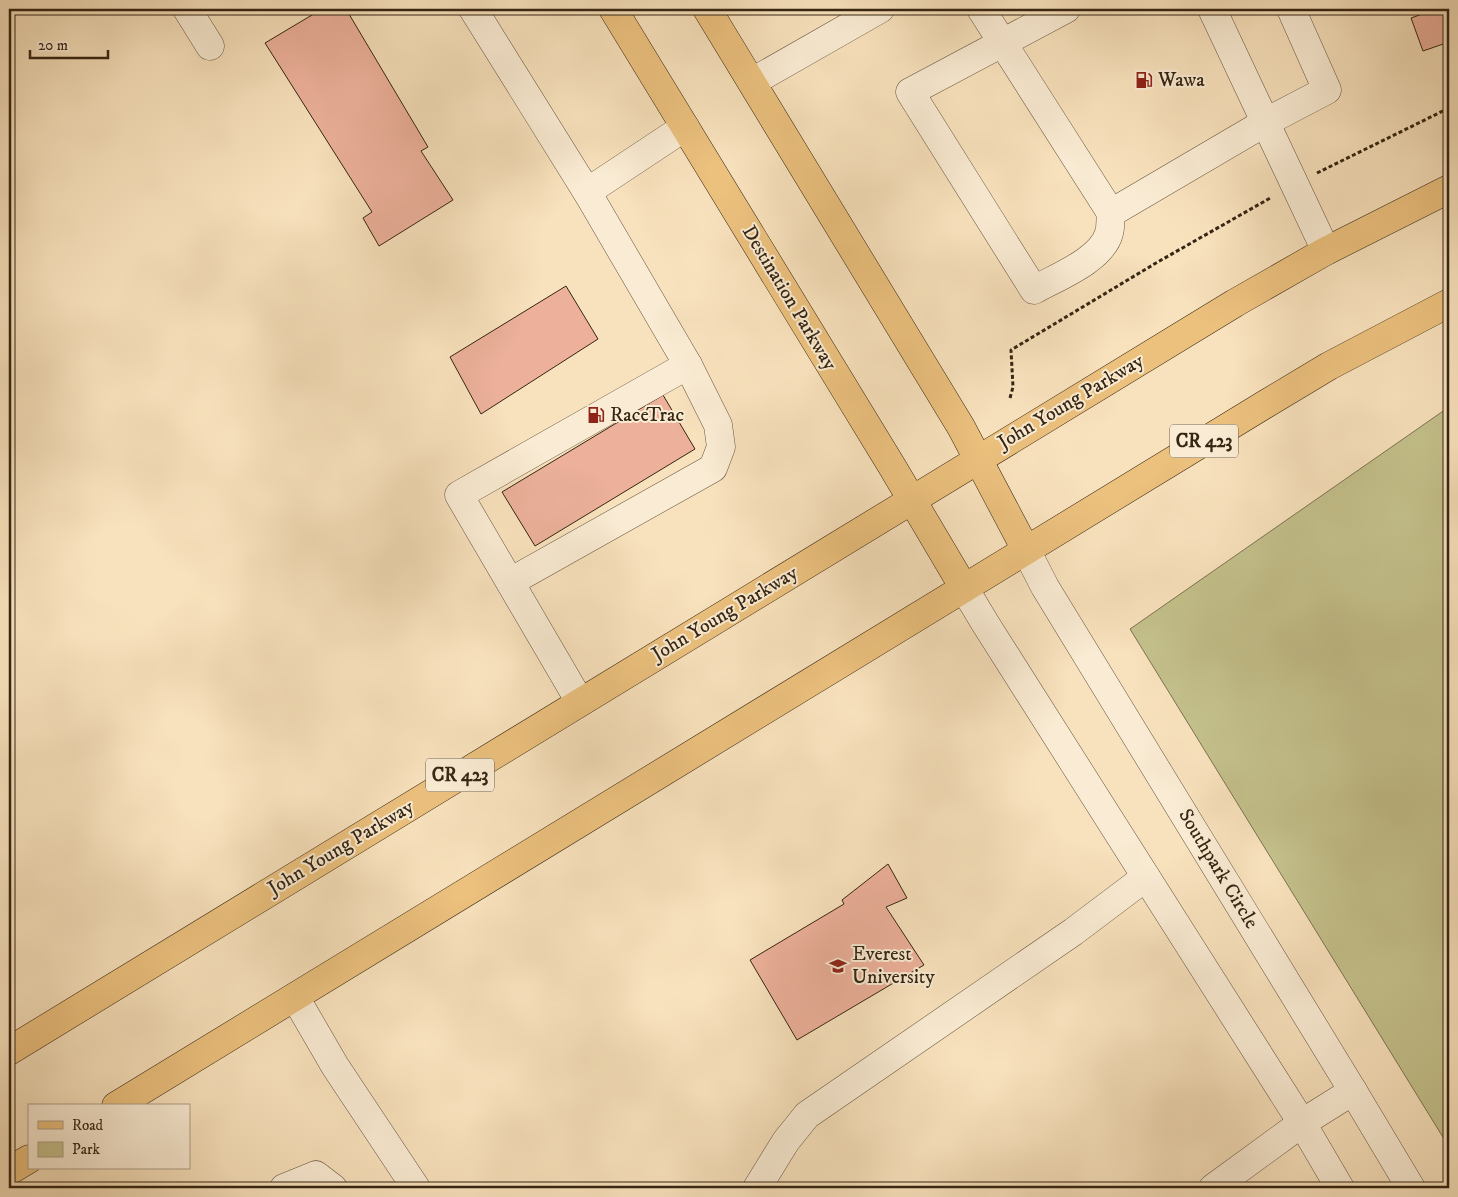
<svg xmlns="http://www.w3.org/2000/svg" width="1458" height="1197" viewBox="0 0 1458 1197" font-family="'IM FELL DW Pica',serif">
  <rect width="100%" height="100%" fill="#f8e2bd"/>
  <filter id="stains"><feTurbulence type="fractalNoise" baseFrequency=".004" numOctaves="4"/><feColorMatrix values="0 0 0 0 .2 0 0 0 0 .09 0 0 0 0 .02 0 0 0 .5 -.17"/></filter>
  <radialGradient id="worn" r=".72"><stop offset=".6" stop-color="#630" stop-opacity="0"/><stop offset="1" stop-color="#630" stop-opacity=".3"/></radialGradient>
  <path fill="#c4c18c" stroke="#7c7350" d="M1449,407V1147L1130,629Z"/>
  <g fill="#edb19b" stroke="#352513">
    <path d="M322,9H346L428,147L421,151L453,200L379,246L363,218L372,212L265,43Z"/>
    <path d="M1436,9H1449V42L1423,51L1411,18Z"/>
    <path d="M566,286L598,339L481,414L450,357Z"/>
    <path d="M663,395L695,449L535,546L502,492Z"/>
    <path d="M888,864L907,898L886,907L924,965L797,1040L750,960L844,904L842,900Z"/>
  </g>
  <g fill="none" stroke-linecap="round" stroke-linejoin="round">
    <g stroke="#66543e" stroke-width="29">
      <g id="minor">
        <path d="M187,9L210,46"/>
        <path d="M473,9L587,192"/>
        <path d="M981,9L1111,213"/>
        <path d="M1066,9L910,92L1034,290C1057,277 1102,260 1109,233C1111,227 1110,219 1111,213L1266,122L1327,90L1291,9"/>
        <path d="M1212,9L1326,251"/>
        <path d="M752,82L880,9"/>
        <path d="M1026,550L1045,587L1353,1091L1411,1188"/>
        <path d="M510,582L713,468L721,447L718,425L688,365"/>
        <path d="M964,588L985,623L1302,1123L1340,1188"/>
        <path d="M580,702L459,495L688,365L587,192L685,127"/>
        <path d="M295,997L335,1066L416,1188"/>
        <path d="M284,1188L316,1175L333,1188"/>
        <path d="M757,1188L786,1141L807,1115L1073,932L1146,877"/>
        <path d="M1213,1188L1302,1123L1353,1091"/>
      </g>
    </g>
    <g stroke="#352513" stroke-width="29">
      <g id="major">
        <path d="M613,9L893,468L964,588"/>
        <path d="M707,9L961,427L1026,550"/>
      </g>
    </g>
    <g stroke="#352513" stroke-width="29">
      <g id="highway">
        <path d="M9,1051L1235,303L1326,251L1449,189"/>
        <path d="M116,1106L1269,402L1329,366L1449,303"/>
        <path d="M9,1171L29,1159"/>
      </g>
    </g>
    <g stroke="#352513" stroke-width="3" stroke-dasharray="4 2.5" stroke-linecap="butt">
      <path d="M1317,173L1449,108"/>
      <path d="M1010,398L1013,387L1011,350L1156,263L1272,197"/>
    </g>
    <use href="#minor" stroke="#faecd4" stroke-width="28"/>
    <use href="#major" stroke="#ecc17e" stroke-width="28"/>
    <use href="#highway" stroke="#ecc17e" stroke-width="28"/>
  </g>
  <defs>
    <g id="fuel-bare" transform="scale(1.35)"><path d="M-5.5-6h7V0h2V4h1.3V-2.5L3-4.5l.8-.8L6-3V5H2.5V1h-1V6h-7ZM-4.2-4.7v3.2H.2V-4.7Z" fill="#8f2418" stroke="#faecd4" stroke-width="2.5" paint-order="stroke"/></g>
    <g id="university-bare" transform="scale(1.35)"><path d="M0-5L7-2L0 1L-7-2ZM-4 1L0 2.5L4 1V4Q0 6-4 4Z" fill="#8f2418" stroke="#faecd4" stroke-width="2.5" paint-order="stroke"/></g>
  </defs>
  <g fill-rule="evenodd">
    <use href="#fuel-bare" x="1144" y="80"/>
    <use href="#fuel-bare" x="596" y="415"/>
    <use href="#university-bare" x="838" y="966"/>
  </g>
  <g text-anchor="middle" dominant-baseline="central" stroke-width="4" stroke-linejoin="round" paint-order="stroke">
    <g fill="#faecd4" stroke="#70614d" stroke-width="1">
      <rect x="1170" y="424.5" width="68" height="33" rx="4"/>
      <rect x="426" y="758.5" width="68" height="33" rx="4"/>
    </g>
    <g font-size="19" font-weight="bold" fill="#352513">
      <text x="1204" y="441">CR 423</text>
      <text x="460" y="775">CR 423</text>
    </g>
    <g font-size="20" fill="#352513" stroke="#faecd4" text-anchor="start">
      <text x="1158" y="80">Wawa</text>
      <text x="610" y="415">RaceTrac</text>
      <text x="852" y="954">Everest<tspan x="852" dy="23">University</tspan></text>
    </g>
    <g font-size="20" fill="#352513" stroke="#faecd4">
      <text transform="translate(789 298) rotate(59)">Destination Parkway</text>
      <text transform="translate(1071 402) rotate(-31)">John Young Parkway</text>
      <text transform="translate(725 614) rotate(-31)">John Young Parkway</text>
      <text transform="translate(341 848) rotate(-31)">John Young Parkway</text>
      <text transform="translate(1218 869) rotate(59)">Southpark Circle</text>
    </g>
  </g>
  <rect width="1458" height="1197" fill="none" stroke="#f8e2bd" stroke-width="30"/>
  <rect x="10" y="10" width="1438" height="1177" fill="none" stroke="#352513" stroke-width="2.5"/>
  <rect x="15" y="15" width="1428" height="1167" fill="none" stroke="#352513"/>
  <rect x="28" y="1104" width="162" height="65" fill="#faecd4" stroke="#ab9c87"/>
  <rect x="38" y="1121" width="25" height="8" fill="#ecc17e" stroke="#ab9c87"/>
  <text x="72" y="1130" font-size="15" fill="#352513">Road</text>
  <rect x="38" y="1142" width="25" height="15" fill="#c4c18c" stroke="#ab9c87"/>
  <text x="72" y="1154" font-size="15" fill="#352513">Park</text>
  <path d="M30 50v8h78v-8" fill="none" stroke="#352513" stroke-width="2.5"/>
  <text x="38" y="50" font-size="15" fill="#352513" stroke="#faecd4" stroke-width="4" paint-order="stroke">20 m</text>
  <rect width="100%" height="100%" filter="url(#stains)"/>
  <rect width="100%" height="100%" fill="url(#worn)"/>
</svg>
